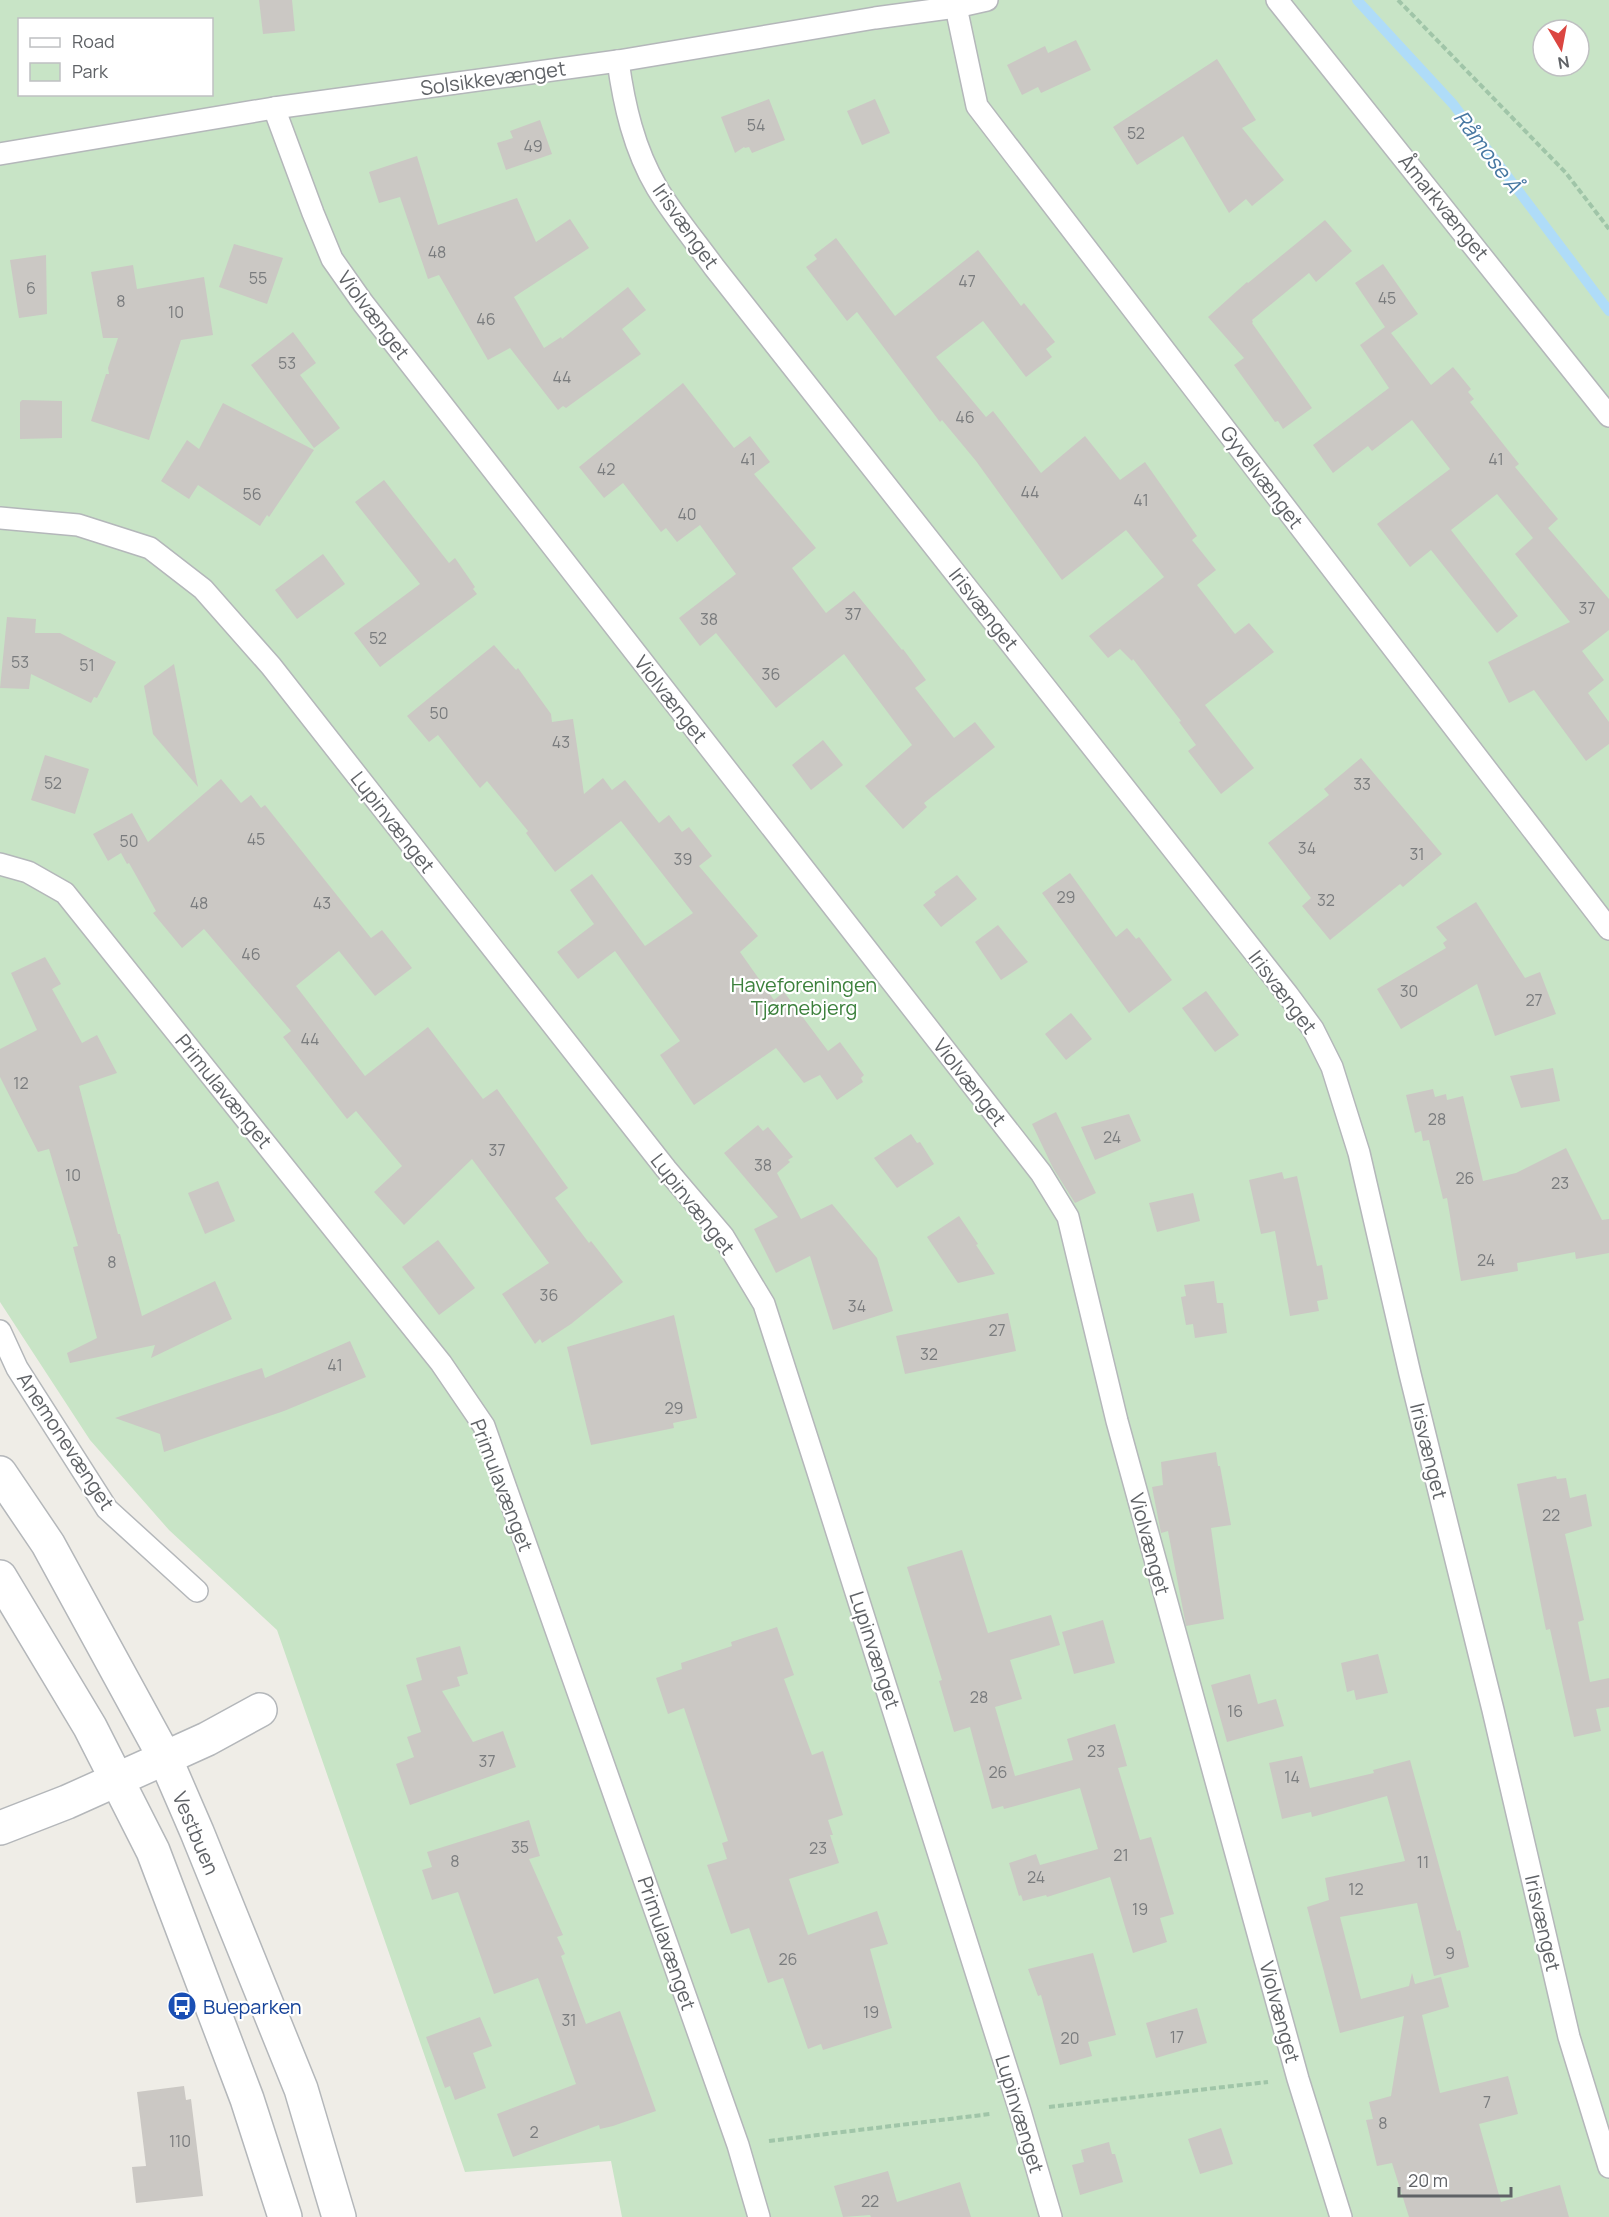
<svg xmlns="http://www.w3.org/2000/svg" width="1609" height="2217" viewBox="0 0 1609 2217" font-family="Manrope,sans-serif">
  <rect width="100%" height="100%" fill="#efede7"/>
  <path fill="#c8e4c6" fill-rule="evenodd" d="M0,0H1609V2217H622L611,2161L465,2172L277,1630L169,1530L90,1440L0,1302ZM20,20H212V94H20ZM1543,30H1579V66H1543Z"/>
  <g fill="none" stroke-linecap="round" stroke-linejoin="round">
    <path stroke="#afdcf8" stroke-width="10" d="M1357,0L1453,104L1609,311"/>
  </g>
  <g fill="#cbc8c4">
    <path d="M259,0H292L295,31L263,34Z"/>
    <path d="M1076,40L1091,70L1041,93L1038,87L1022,95L1007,65L1045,46L1048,53Z"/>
    <path d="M1217,59L1256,120L1242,128L1284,180L1252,206L1246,199L1229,213L1183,136L1137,165L1113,127Z"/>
    <path d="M769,99L785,140L752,153L749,147L745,148L744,147L735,153L721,117Z"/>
    <path d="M875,99L890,133L862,145L847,111Z"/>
    <path d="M540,120L552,154L506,170L497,143L513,138L510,131Z"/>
    <path d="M417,156L438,225L517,198L536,242L570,219L589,248L514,297L544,348L561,337L562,339L628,287L646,310L622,329L641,354L566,408L563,406L558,410L510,348L488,360L439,275L428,279L400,197L379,203L369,172Z"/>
    <path d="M1325,220L1352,251L1316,282L1309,273L1252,320L1253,322L1252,323L1312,408L1283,429L1278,421L1275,422L1234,365L1244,358L1208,317L1247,282L1248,283Z"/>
    <path d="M836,238L895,316L978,250L1021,306L1024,303L1055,342L1046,349L1052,357L1026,377L983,321L936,357L986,417L993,411L1041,473L1085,436L1120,480L1145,462L1197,536L1192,540L1216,570L1197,585L1235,634L1249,623L1274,652L1205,705L1254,768L1221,794L1188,751L1196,745L1179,722L1181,721L1133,659L1132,661L1120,649L1108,658L1089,636L1164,577L1126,530L1062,580L976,461L942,420L940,422L857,312L847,321L806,267L817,259L814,255Z"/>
    <path d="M234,244L283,258L267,304L219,287Z"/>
    <path d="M46,255L47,314L19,318L10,260Z"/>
    <path d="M1383,264L1418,314L1391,333L1431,385L1453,367L1471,389L1468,392L1474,399L1470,402L1519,464L1515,467L1558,519L1548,528L1609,599V630L1582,651L1604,680L1588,693L1609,722V744L1586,761L1534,690L1509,703L1488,662L1570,622L1515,554L1533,538L1497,494L1451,530L1518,616L1497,633L1431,550L1410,567L1377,524L1450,469L1412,420L1372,451L1368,446L1333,473L1313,445L1389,388L1360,345L1385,327L1355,283Z"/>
    <path d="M133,265L137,289L204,277L213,335L181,340L149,440L91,421L106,374H109L108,368L118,338H103L91,272Z"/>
    <path d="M293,332L316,363L300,375L340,428L314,448L251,365Z"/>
    <path d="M683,383L734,448L750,436L770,462L754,474L816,548L792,568L826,613L854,591L902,650L903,649L926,680L915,688L954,738L975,722L995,747L924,803L927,807L903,829L865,786L912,745L844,654L776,708L716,633L700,646L679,618L736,574L700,525L677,542L666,528L661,532L623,483L604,498L579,467Z"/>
    <path d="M22,400L62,401V438L20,439V402Z"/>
    <path d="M223,403L314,450L269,517L267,515L260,526L198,485L189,499L161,481L187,440L199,449Z"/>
    <path d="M384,480L449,563L455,558L475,587L473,589L477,594L380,667L354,633L420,584L355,502Z"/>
    <path d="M323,554L345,584L297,619L275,590Z"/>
    <path d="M7,617L36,619L35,633H60L116,662L97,698L94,697L91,703L31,674L29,689L0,688Z"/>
    <path d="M494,645L516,670L518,668L551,714L552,722L573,719L584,794L603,778L612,790L625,780L659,823L669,815L682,832L689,827L712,856L699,866L758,936L740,952L774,1000L784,992L828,1051L840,1042L864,1075L861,1078L863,1082L837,1100L820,1075L804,1083L776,1048L694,1105L660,1055L680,1041L615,951L578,979L557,952L594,924L570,890L592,874L645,946L693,913L621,821L555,872L526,833L528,831L487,781L480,788L438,735L429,742L407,716Z"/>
    <path d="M174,664L198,787L153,734L144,686Z"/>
    <path d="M823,740L843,765L811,790L792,765Z"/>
    <path d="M45,755L89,769L75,814L31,800Z"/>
    <path d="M1361,758L1442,854L1403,887L1400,884L1330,940L1302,906L1311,898L1268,843L1329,795L1324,789Z"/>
    <path d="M221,779L241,803L251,795L261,808L265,805L371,938L382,930L412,968L375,996L339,951L296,986L365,1076L428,1027L483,1099L497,1089L568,1188L555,1198L589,1243L591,1241L623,1282L571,1324L542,1343L540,1339L535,1344L502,1294L549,1263L472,1159L404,1225L374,1192L402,1166L356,1111L347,1119L283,1037L291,1031L204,929L182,948L153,913L156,911L129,863L127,864L121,853L108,861L93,834L132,813L148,842Z"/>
    <path d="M1070,873L1116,937L1127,928L1136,939L1139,937L1172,980L1129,1013L1042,893Z"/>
    <path d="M957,875L977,899L941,927L923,905L936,895L934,892Z"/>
    <path d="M1476,902L1525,978L1540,972L1556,1014L1495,1036L1477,984L1401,1029L1377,989L1446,948L1443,943L1447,940L1436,927Z"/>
    <path d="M998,925L1028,962L1001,980L975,942Z"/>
    <path d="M45,957L61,984L52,989L82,1043L97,1035L117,1073L79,1086L118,1234H120L142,1316L215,1281L232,1319L151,1358L155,1345L70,1363L67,1353L97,1338L73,1247L78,1246L49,1149L38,1152L0,1077V1049L37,1030L11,973Z"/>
    <path d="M1206,991L1239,1035L1215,1052L1182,1008Z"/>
    <path d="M1071,1013L1092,1039L1066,1060L1045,1034Z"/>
    <path d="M1553,1068L1560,1101L1521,1108L1510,1076Z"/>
    <path d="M1433,1089L1435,1097L1446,1094L1447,1100L1463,1096L1483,1181L1516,1173L1566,1148L1602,1220L1609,1219V1253L1576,1259L1575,1252L1517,1263L1518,1271L1461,1281L1447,1198L1443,1199L1429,1140L1423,1141L1421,1131L1415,1133L1406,1095Z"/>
    <path d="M1056,1112L1096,1193L1075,1203L1053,1168L1032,1124Z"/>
    <path d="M1129,1114L1141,1141L1095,1160L1081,1127Z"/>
    <path d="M758,1125L763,1131L768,1127L793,1157L788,1160L790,1162L777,1173L801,1219L832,1204L877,1258L893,1311L833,1330L810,1256L776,1273L754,1229L778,1217L724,1153Z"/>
    <path d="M911,1134L917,1143L920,1142L934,1164L897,1188L874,1158Z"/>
    <path d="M1282,1172L1284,1179L1297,1176L1317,1266L1322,1265L1328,1299L1317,1301L1319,1311L1290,1316L1275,1231L1261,1234L1249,1180Z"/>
    <path d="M218,1181L235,1221L205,1234L188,1193Z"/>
    <path d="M1193,1193L1200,1221L1157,1232L1149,1203Z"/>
    <path d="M959,1216L978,1244L976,1245L995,1274L958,1283L927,1237Z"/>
    <path d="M438,1240L475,1288L439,1315L402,1267Z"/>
    <path d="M1214,1281L1217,1303H1223L1227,1333L1195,1338L1193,1324L1186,1325L1181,1297L1186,1296L1184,1285Z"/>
    <path d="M1008,1313L1016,1351L905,1374L896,1336Z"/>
    <path d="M674,1315L697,1418L673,1423L674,1428L591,1445L567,1347Z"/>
    <path d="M350,1341L366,1377L284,1411L164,1452L160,1434L115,1418L262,1368L265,1378Z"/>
    <path d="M1216,1452L1218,1466H1220L1231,1525L1211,1528L1224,1619L1186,1626L1168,1531L1161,1533L1152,1487L1163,1485L1161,1462Z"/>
    <path d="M1556,1476L1557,1479L1566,1478L1570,1498L1586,1494L1592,1526L1565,1534L1584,1620L1578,1622L1590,1682L1609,1678V1707L1596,1709L1601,1731L1574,1737L1550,1629L1546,1630L1517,1484Z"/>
    <path d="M962,1550L988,1633L1051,1615L1060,1645L1010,1660L1022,1699L995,1707L1015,1776L1073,1760L1067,1739L1115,1724L1127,1766L1118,1768L1140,1840L1151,1837L1174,1914L1160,1918L1167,1942L1133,1953L1110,1877L1047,1897L1046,1895L1023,1901L1021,1895L1019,1896L1009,1863L1036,1854L1040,1865L1098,1849L1080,1788L1004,1809L1003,1806L992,1809L970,1727L954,1732L939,1681L942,1680L907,1567Z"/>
    <path d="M1103,1620L1115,1663L1074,1674L1062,1632Z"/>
    <path d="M777,1627L794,1675L784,1679L812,1755L823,1751L843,1815L828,1820L833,1835H830L839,1863L789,1879L808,1935L877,1911L888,1944L870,1949L892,2028L823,2050L821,2044L808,2049L783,1978L768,1983L749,1928L731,1934L707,1865L727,1859L722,1843L728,1841L684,1708L668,1714L656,1678L682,1669L681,1663L732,1646L731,1642Z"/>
    <path d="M460,1646L468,1674L457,1677L460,1686L442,1691L473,1742L503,1731L516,1767L410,1805L396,1764L414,1757L407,1737L421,1732L406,1685L422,1680L416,1658Z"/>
    <path d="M1378,1654L1388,1693L1356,1700L1354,1690L1347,1692L1341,1663Z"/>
    <path d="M1250,1674L1258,1704L1276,1699L1284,1726L1227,1742L1211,1685Z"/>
    <path d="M1302,1756L1310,1788L1374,1773L1373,1770L1410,1760L1457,1931L1460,1930L1469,1967L1434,1976L1417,1903L1340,1917L1361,1999L1409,1986L1412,1973L1415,1984L1441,1977L1449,2007L1422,2015L1440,2093L1508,2076L1518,2114L1479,2124L1501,2202L1560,2185L1569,2217H1409L1392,2163L1377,2166L1366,2120L1373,2119L1369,2102L1391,2096L1404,2016L1340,2033L1307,1907L1329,1900L1325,1878L1405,1861L1387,1796L1312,1817L1311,1812L1282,1819L1269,1763Z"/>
    <path d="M529,1820L540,1856L529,1859L563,1935L557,1937L565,1954L561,1956L586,2024L620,2011L656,2111L613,2126L600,2129L599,2125L513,2157L497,2114L576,2084L538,1978L494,1994L458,1892L432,1900L422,1870L432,1867L427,1852Z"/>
    <path d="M1093,1953L1116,2035L1088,2042L1092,2056L1060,2065L1041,1995L1038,1996L1028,1969Z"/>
    <path d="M1197,2008L1207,2043L1156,2058L1146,2023Z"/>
    <path d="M480,2017L492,2046L473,2053L486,2088L455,2100L450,2086L445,2088L426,2037Z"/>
    <path d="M184,2086L186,2100L191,2099L203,2196L136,2203L132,2167L146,2166L137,2092Z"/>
    <path d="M1221,2128L1233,2164L1200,2174L1188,2139Z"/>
    <path d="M1109,2142L1112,2154H1115L1123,2182L1080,2195L1072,2165L1084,2162L1081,2150Z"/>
    <path d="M888,2171L897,2202L960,2182L971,2217H871L870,2215L843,2217L834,2186Z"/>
  </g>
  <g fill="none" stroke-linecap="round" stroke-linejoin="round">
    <g stroke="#b4b7ba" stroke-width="24">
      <g id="service">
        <path d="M1277,0L1609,416"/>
        <path d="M956,7L977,106L1609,929"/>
        <path d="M618,61C624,105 634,149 657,188C674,216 695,241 714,267L1288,995L1313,1029L1332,1067L1359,1153L1410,1374L1493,1710L1569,2037L1609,2167"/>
        <path d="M274,108L313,213L332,259L363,303L1041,1173L1068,1217L1117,1421L1298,2079L1341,2217"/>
        <path d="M0,154L274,108L618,61L875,18L956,7L987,0"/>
        <path d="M0,518L78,525L150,548L203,589L271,666L666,1169L723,1236L764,1304L817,1469L1020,2111L1051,2217"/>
        <path d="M0,864L28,872L65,893L441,1363L484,1426L738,2145L759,2217"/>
        <path d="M0,1331L17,1368L107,1509L197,1591"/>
      </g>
    </g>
    <g stroke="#b4b7ba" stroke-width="36">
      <path id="minor" d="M165,1758L207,1739L260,1710"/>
    </g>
    <g stroke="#b4b7ba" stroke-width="36">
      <g id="tertiary">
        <path d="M0,1473L48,1544L165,1758L197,1832L301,2089L339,2217"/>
        <path d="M0,1577L90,1727L153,1851L247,2099L285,2217"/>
        <path d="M0,1828L67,1802L165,1758"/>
      </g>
    </g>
    <g stroke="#a0c5a8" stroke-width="4" stroke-dasharray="6 3" stroke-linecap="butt">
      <path d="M1398,0L1566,173L1609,229"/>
      <path d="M1049,2107L1268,2082"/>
      <path d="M769,2141L990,2114"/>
    </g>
    <use href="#service" stroke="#fff" stroke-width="21"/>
    <use href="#minor" stroke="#fff" stroke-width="33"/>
    <use href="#tertiary" stroke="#fff" stroke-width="33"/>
  </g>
  <defs>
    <g id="bus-disc" transform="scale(1.5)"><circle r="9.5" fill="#1a4fb4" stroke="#fff"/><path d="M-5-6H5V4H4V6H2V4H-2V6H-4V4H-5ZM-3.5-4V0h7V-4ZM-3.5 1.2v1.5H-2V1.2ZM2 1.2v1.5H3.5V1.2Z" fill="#fff"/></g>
  </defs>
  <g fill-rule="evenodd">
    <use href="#bus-disc" x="182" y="2006"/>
  </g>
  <g text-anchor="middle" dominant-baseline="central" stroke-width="4.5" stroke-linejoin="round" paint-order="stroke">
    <g font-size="16" fill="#7a7c7e">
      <text x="756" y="125">54</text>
      <text x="1136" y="133">52</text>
      <text x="533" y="146">49</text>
      <text x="437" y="252">48</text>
      <text x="258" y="278">55</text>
      <text x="967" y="281">47</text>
      <text x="31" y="288">6</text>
      <text x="1387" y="298">45</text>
      <text x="121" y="301">8</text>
      <text x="176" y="312">10</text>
      <text x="486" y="319">46</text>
      <text x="287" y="363">53</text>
      <text x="562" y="377">44</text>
      <text x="965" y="417">46</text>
      <text x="748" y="459">41</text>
      <text x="1496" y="459">41</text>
      <text x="606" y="469">42</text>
      <text x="1030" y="492">44</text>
      <text x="252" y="494">56</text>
      <text x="1141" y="500">41</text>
      <text x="687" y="514">40</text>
      <text x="1587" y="608">37</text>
      <text x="853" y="614">37</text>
      <text x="709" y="619">38</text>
      <text x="378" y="638">52</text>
      <text x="20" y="662">53</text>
      <text x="87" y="665">51</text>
      <text x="771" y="674">36</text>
      <text x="439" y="713">50</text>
      <text x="561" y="742">43</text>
      <text x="53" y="783">52</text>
      <text x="1362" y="784">33</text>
      <text x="256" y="839">45</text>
      <text x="129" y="841">50</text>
      <text x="1307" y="848">34</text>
      <text x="1417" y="854">31</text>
      <text x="683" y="859">39</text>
      <text x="1066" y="897">29</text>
      <text x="1326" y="900">32</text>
      <text x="199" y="903">48</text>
      <text x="322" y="903">43</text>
      <text x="251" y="954">46</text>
      <text x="1409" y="991">30</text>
      <text x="1534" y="1000">27</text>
      <text x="310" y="1039">44</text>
      <text x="21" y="1083">12</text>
      <text x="1437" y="1119">28</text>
      <text x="1112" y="1137">24</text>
      <text x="497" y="1150">37</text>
      <text x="763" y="1165">38</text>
      <text x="73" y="1175">10</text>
      <text x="1465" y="1178">26</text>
      <text x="1560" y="1183">23</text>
      <text x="1486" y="1260">24</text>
      <text x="112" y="1262">8</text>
      <text x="549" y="1295">36</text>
      <text x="857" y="1306">34</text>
      <text x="997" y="1330">27</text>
      <text x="929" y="1354">32</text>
      <text x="335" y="1365">41</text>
      <text x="674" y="1408">29</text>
      <text x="1551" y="1515">22</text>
      <text x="979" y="1697">28</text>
      <text x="1235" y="1711">16</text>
      <text x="1096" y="1751">23</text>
      <text x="487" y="1761">37</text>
      <text x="998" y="1772">26</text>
      <text x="1292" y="1777">14</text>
      <text x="520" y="1847">35</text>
      <text x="818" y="1848">23</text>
      <text x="1121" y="1855">21</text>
      <text x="455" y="1861">8</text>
      <text x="1423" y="1862">11</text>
      <text x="1036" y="1877">24</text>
      <text x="1356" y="1889">12</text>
      <text x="1140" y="1909">19</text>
      <text x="1450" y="1953">9</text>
      <text x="788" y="1959">26</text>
      <text x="871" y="2012">19</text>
      <text x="569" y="2020">31</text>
      <text x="1177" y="2037">17</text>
      <text x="1070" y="2038">20</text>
      <text x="1487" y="2102">7</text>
      <text x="1383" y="2123">8</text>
      <text x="534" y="2132">2</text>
      <text x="180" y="2141">110</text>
      <text x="870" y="2201">22</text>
    </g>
    <g font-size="20" fill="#5f6266" stroke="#fff">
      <text transform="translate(493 78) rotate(-8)">Solsikkevænget</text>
      <text transform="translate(1444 207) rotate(51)">Åmarkvænget</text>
      <text transform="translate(686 226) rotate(55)">Irisvænget</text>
      <text transform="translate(374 315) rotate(53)">Violvænget</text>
      <text transform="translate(1262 477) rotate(53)">Gyvelvænget</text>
      <text transform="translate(984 609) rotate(52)">Irisvænget</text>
      <text transform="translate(671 699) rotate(52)">Violvænget</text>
      <text transform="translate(393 822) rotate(52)">Lupinvænget</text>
      <text transform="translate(1283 992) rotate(53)">Irisvænget</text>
      <text transform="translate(970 1082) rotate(52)">Violvænget</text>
      <text transform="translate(224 1091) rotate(51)">Primulavænget</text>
      <text transform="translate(693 1204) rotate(52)">Lupinvænget</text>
      <text transform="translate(66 1441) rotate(57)">Anemonevænget</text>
      <text transform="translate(1429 1451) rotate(76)">Irisvænget</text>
      <text transform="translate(502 1485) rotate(69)">Primulavænget</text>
      <text transform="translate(1150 1544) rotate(75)">Violvænget</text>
      <text transform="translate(875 1650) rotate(72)">Lupinvænget</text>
      <text transform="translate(196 1833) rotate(67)">Vestbuen</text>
      <text transform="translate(1543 1923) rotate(77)">Irisvænget</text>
      <text transform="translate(667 1943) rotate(71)">Primulavænget</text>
      <text transform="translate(1280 2012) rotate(75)">Violvænget</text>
      <text transform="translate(1020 2114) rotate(73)">Lupinvænget</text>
    </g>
    <g font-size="20" fill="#3c803c" stroke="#fff">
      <text x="804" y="984">Haveforeningen<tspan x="804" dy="23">Tjørnebjerg</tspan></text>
    </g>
    <g font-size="20" fill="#164399" stroke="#fff" text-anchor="start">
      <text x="203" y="2006">Bueparken</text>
    </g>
    <g font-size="21" font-style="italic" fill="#4878a2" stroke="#fff">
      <text transform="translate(1488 151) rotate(53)">Råmose Å</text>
    </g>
  </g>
  <rect x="18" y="18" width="195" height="78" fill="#ffffff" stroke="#bfc0c2" stroke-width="1.5"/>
  <rect x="30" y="38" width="30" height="9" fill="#ffffff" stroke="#bfc0c2" stroke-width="1.5"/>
  <text x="72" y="48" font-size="18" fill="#5f6266">Road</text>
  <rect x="30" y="63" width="30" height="18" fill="#c8e4c6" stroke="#bfc0c2" stroke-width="1.5"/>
  <text x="72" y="78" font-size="18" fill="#5f6266">Park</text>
  <g transform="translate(1561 48) rotate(170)"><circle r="28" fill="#ffffff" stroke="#bfc0c2" stroke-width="1.5"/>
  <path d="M0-4.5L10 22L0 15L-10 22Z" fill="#db4641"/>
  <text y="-9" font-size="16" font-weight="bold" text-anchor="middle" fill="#5f6266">N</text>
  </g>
  <path d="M1399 2187v9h112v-9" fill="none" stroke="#5f6266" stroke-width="3"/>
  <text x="1408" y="2187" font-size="18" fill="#5f6266" stroke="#ffffff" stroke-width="4.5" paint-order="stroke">20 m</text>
</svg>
